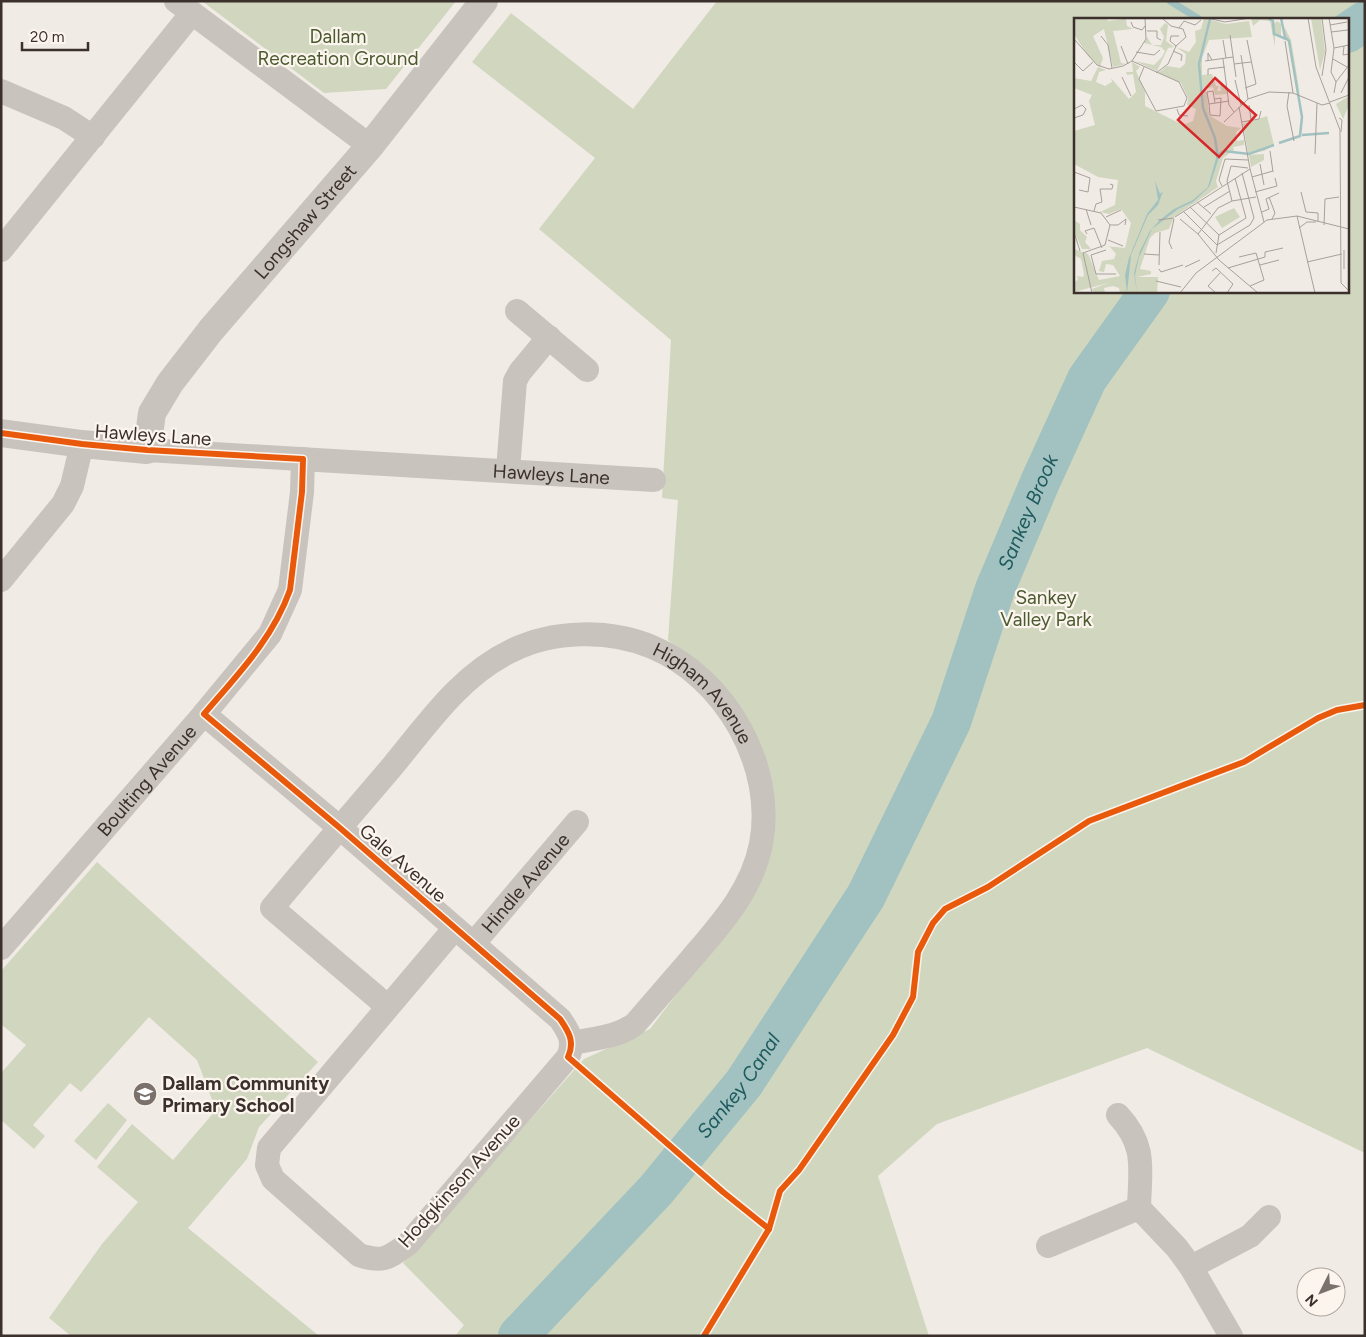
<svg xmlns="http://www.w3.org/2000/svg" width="1366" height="1337" viewBox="0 0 1366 1337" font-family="Figtree,sans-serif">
  <rect width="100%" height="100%" fill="#f0ebe5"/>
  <g fill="#d1d6bf" fill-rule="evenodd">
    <path d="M202,1H456L386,89L324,93Z"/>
    <path d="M717,1H1365V1153L1147,1048L937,1124L878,1176L929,1336H455L464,1325L403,1263L584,1059L650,1029L738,913L772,835L706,670L668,640L678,500L662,498L671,340L539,229L595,158L472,62L511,13L633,109ZM1075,19H1347V291H1075Z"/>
    <path d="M97,862L318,1062L259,1127L247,1159L188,1228L319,1336H71L49,1318L102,1244L138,1202L97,1167L132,1124L173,1160L216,1110L197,1060L149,1017L81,1092L70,1083L33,1125L45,1136L34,1149L1,1120V1073L26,1045L1,1024V971Z"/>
    <path d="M108,1103L127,1120L96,1160L74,1141Z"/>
  </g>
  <path fill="#a1c2c1" d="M1365,3V43L1359,47L1347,28V19H1344Z"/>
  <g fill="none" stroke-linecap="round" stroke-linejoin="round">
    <path stroke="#a1c2c1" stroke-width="7" d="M1170,1L1199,19"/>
    <g stroke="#a1c2c1" stroke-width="40">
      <path d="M1347,33L1365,21"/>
      <path id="s1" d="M518,1336L656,1190L744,1083L866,896L951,722L995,589L1041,480L1087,379L1150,291"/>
    </g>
    <g stroke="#c9c3be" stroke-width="24">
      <path d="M176,1L370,146"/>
      <path d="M1,91L64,118L93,137"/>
      <path d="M1,250L192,13"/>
      <path d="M517,311L587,370"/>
      <path id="s2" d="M147,450L654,480"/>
      <path d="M508,470L515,381L520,372L549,337"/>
      <path d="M1,580L63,504L72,486L82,444"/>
      <path d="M204,714L340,828L560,1019C569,1032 575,1042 568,1057L408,1244C388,1258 383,1263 359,1255L273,1179L267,1165L269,1148L455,928"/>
      <path id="s3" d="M474,943L577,822"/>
      <path id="s4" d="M1,948L204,714L270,634L290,590L302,492L303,459"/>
      <path id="s5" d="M387,1006L272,908C311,861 351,815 391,768C426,726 460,675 511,651C553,630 609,629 652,647C725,677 776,766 761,844C752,890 722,923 692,958C673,980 654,1002 635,1024C616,1038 594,1038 572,1043"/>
      <path d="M1139,1208L1177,1248L1191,1267L1231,1336"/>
      <path d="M1048,1246L1139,1208C1140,1169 1147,1146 1118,1115"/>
      <path d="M1191,1267L1250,1236L1269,1217"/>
    </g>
    <path stroke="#c9c3be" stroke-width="28" id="s6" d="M1,433L82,444L147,450L152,413L170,383L211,330L370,146L484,1"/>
    <g stroke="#fbf5ee" stroke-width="9">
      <g id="cycleway">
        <path d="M1,433L82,444L147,450L303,459L302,492L290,590C272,640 238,674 204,714L340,828L560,1019C569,1032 575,1042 568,1057L723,1192L769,1229"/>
        <path d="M704,1336L769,1229L780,1191L799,1170L893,1035L913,997L918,952L933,923L945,909L988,887L1089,821L1244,762L1318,718L1337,710L1365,705"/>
      </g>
    </g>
    <use href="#cycleway" stroke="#e8590c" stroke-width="6"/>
  </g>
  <defs>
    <g id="school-disc" transform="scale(1.25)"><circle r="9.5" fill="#7a716c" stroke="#fbf5ee"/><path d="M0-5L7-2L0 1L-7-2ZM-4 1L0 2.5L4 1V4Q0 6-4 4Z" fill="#fff"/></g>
  </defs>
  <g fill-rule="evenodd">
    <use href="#school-disc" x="145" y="1094"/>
  </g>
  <g text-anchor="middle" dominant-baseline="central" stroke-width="4.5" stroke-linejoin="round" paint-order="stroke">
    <g font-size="19" fill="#4a5a2e" stroke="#fbf5ee">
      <text x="338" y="36">Dallam<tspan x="338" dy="22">Recreation Ground</tspan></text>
      <text x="1046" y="597">Sankey<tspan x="1046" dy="22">Valley Park</tspan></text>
    </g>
    <g font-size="19" fill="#3b302b" stroke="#fbf5ee">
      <text stroke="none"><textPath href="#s6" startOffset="430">Longshaw Street</textPath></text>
      <text transform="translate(153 435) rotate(4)">Hawleys Lane</text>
      <text stroke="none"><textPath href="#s2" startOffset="405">Hawleys Lane</textPath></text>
      <text stroke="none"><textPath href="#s5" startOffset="719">Higham Avenue</textPath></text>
      <text stroke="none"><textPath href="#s4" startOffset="222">Boulting Avenue</textPath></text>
      <text transform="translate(403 863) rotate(41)">Gale Avenue</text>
      <text stroke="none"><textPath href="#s3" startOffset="79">Hindle Avenue</textPath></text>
      <text transform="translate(459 1181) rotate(-48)">Hodgkinson Avenue</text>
    </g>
    <g font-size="19" font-weight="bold" fill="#3b302b" stroke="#fbf5ee" text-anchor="start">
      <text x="162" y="1083">Dallam Community<tspan x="162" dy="22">Primary School</tspan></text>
    </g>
    <g font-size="20" font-style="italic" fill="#1f5a5e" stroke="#fbf5ee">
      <text stroke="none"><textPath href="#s1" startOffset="980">Sankey Brook</textPath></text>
      <text stroke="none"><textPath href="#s1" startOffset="334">Sankey Canal</textPath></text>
    </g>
  </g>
  <g transform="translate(1074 18)">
    <rect width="275" height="275" fill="#f0ebe5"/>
    <path d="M0,0H30L35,3L56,0L52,1L53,8L59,11L39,13L47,45L52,46L39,49L30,11L19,18L29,40L26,49L14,38L0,16ZM130,0L152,6L175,3L178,19L135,22L128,40V57L138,56L142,68H145L143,73H147L146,66L152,68L153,76L141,77L139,69L129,71L133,74L135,97L153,108L167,110L162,114L163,123L170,122V127L159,129L160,132L149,140L142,163L144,169L100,199L95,211L81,215L76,220L66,251L77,253V256L63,259H84L83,275H46L45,270L39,268L30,270L31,275H20L18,271L34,265L0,274V264L4,262L3,258L9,259L10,256L7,241L0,237V231L14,236L25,262L46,258L39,247L32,246L30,254L25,253L28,243L40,241L42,236L36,229L31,228L51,230L57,205L47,191L35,196L26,194L41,187L44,162L24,159L0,146V113L21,107L15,83L18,77L0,70V60L17,63L24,49L32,52L25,54L22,64L31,68L38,64L37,60L55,81L62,74L59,56L53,57L52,54H59L58,44L66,49L62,53L71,74V88L109,107L119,103L122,91L113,87L114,80L107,65L84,55L93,48L106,50L111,46L112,36L102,29L115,34L122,24L121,13L127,11ZM177,0H202L197,1L199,7L203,3L207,6V20H211V10L217,22L226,76L214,23L201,17V29L196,3L186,2L179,8ZM237,0H247L251,34L246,52ZM91,5L94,7L92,23L100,29L94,30L83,53L61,43L80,47L88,39L91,33L87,29L70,25L73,19L78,27H87L90,19L86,11ZM275,78V87L269,101L262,86ZM193,98L200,127L190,133L174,135L169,106ZM190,136V142L177,149L175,137ZM160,190L166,199L148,210L141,199ZM0,202L6,206V212L13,219L11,224L17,231H8L0,213Z" fill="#d1d6bf"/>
    <path d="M143,137L145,139L136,167L134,170L119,184L104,191L78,211L65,239L61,257L63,275L60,255L66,233L76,213L86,202L100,191L119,182L134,169ZM81,163L86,176L89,173L84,187L74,197L57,237L53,275L51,257L55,240L73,196L84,182Z" fill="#a1c2c1"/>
    <path fill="none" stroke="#a1c2c1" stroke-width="2.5" d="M194,0L199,3L200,16L212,21M136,1L125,46L129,90L141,120L144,140M228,117L255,115M205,125L226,118L228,99L215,23L211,19L207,0M144,137L150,133L175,136L200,127"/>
    <path fill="none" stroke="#a8a09b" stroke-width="1" d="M133,0L151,4L176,0M234,0L242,49L266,112L267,265L275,273M248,0L252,32L248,58M255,0L260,30L257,54L262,64M274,0L275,18M57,4L59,9L68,12L71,8M256,7L273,4M105,10L110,3L121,7L127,2M73,13H83V20L87,22M257,14L274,12M156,17L162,59M27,18L34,27L38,50M0,21L23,47L35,51L49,48L58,43L72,21L71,0M149,22L152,40M211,23L219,75M47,28L54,46M102,28L96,23L97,18H105M270,28L269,37L275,36M260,30L275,27M99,33L108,37L107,43M62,34L80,37L86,32M167,37L174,81M149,41L155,87L160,94M259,41L273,49M58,43L105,64L113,80L110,88L82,93L65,61L70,49M131,43L159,39M134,43V35L138,42M1,45L9,53L19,44M160,46L177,44M82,55L94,46L102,28L112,19L109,11L97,8L88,0M134,57V51L151,49M48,59L57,78M161,62L167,87M171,70L182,66L173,22M215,74L213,88L220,123M260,75L262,64L275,47M267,75L275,59M256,84L275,77M135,86L136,97L146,98L147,80L141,81M135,86L133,74L139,73L141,85M135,86L155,83M175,87L177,102M165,89L176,151L190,204M0,91L8,87L12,91L9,97L0,100M103,91L105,97L114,98M265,100L268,102L267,114M150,104L174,81L195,74L219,75L248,87L256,85M168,104L185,101L187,93M196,133L199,154M241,136L243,85M186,146L190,167M0,154L16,160L14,174L5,172M178,159L199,153M161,160L172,200M148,168L145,162L151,141L174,142M181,174L203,168L201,160M227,174L232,194L244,195V204M195,179L201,195L198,201M158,183L153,163L157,148L174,150M123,184L137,196M0,189L27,195L36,207L31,227L9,235M116,189L145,217M130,189L156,173M12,191L17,207M20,193L22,186L28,184L26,171H38L39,167L36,166M109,193L143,227L176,207L180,200L168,155M188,194L195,191L192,181L205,175M223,198L241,275M32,199L47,192M101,199L176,151M106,201L124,216L145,242L184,275M84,202L100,200M36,207H44L52,201L51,207M250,207L251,181L265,179M225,210L233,204H242M0,214L6,233M13,216L11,213L20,210L28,230M124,216L144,190L158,183L182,179M145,217L172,200M34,222L49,228M98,231L95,224L100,201M32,232L17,237L22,256H42M270,232V251M9,235L18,275M142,235L145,217M70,236L85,237M165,239L182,235L190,262L176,268M233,244L268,236M85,247L86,214M186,247L205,242M111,249L126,242M154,250L191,239V234L209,230M85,251L87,254L109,247M138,253L142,250L159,266L153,275M82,263L107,269M106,275L122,255L193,202L223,198L275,211M142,275L134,268L146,255"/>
    <path fill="#d62828" fill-opacity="0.15" stroke="#d62828" stroke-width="2.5" d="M141,60L182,97L145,139L104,102Z"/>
    <rect width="275" height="275" fill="none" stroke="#3b302b" stroke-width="2.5"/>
  </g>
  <rect width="1366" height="1337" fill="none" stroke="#3b302b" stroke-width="5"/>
  <g transform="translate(1321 1292) rotate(228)"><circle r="24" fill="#fbf5ee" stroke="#aea6a0"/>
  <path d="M0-4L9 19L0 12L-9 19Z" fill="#7a716c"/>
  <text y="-8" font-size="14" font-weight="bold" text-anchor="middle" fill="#3b302b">N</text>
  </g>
  <path d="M22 42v8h66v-8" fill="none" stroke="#3b302b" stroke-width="2.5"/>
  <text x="30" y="42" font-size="15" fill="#3b302b" stroke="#fbf5ee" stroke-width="4" paint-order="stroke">20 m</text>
</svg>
